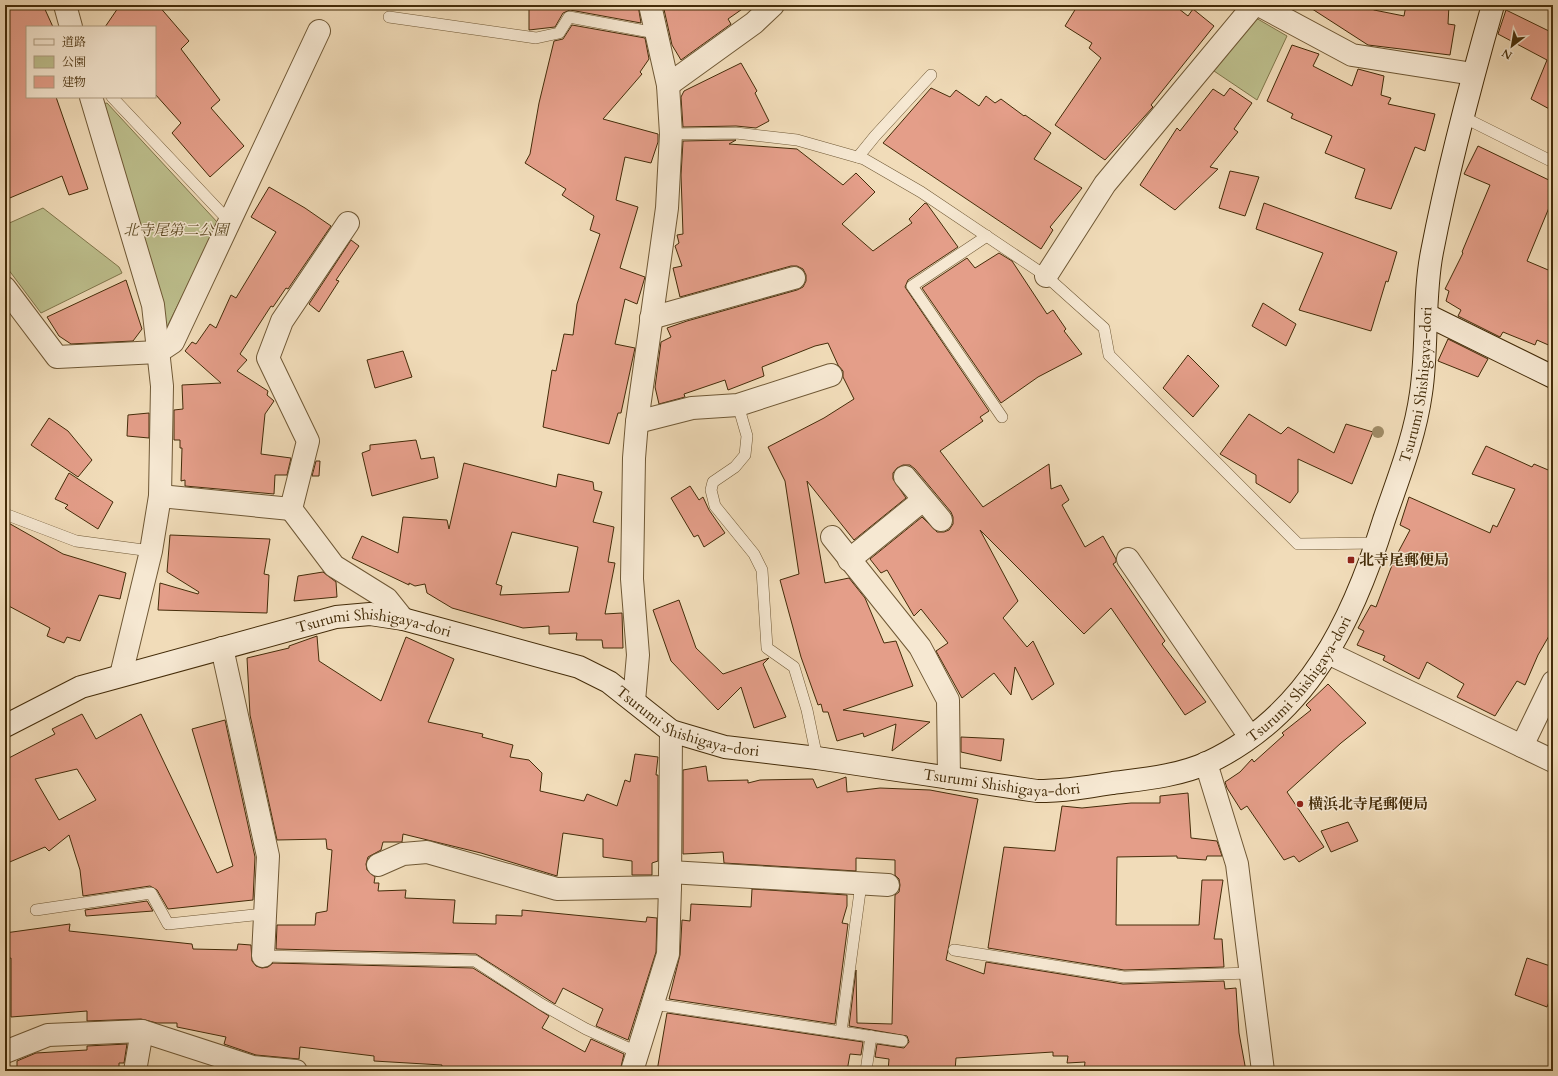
<svg xmlns="http://www.w3.org/2000/svg" width="1558" height="1076" viewBox="0 0 1558 1076" font-family="Cardo,'Noto Serif JP',serif">
  <rect width="100%" height="100%" fill="#f1dcb9"/>
  <filter id="stains"><feTurbulence type="fractalNoise" baseFrequency=".005" numOctaves="4"/><feColorMatrix values="0 0 0 0 .2 0 0 0 0 .09 0 0 0 0 .02 0 0 0 .5 -.17"/></filter>
  <radialGradient id="worn" r=".72"><stop offset=".6" stop-color="#630" stop-opacity="0"/><stop offset="1" stop-color="#630" stop-opacity=".3"/></radialGradient>
  <g fill="#bdbf8d" stroke="#80764b">
    <path d="M1256,18L1287,36L1257,100L1214,71Z"/>
    <path d="M107,103L218,223L164,333L102,104Z"/>
    <path d="M43,208L119,267L122,273L41,313L5,265V225Z"/>
  </g>
  <g fill="#e49e89" stroke="#442c09" fill-rule="evenodd">
    <path d="M5,5H43L53,27H27V97H56L88,189L69,195L62,176L5,200Z"/>
    <path d="M120,5H158L189,41L181,49L220,100L211,108L244,146L210,177L172,133L181,123L155,94V27H105Z"/>
    <path d="M529,5H638L641,23L570,10L563,13L555,27L529,30Z"/>
    <path d="M663,5H748L728,19L731,24L681,60L672,45Z"/>
    <path d="M1078,5H1174L1188,16L1193,9L1214,26L1151,105L1153,107L1105,160L1055,125L1101,58L1089,48L1092,43L1065,26Z"/>
    <path d="M1306,5H1366L1374,10L1404,16L1406,5H1449L1448,24L1455,25L1450,55L1368,45Z"/>
    <path d="M1506,10L1553,33V111L1531,99L1547,60L1498,34Z"/>
    <path d="M572,25L645,38L649,59L640,72L642,74L603,119L658,134V142L651,163L625,157L616,200L638,207L620,268L645,277L637,304L625,299L615,344L635,348L621,413H618L609,444L543,427L552,370L556,371L564,334L573,335L577,304L600,234L590,230L594,216L562,195L566,189L525,163L530,154L539,103L554,41L563,39Z"/>
    <path d="M1292,45L1319,54L1313,66L1352,86L1358,69L1384,76L1381,95L1391,98L1388,104L1435,114L1425,151L1415,147L1391,209L1355,198L1365,169L1325,153L1332,136L1291,118L1293,114L1267,101Z"/>
    <path d="M741,63L757,91L755,93L769,121L756,128L736,126L683,127L681,97L684,91Z"/>
    <path d="M931,88L950,97L956,90L979,106L986,96L995,103L1001,99L1024,116L1025,115L1051,133L1034,159L1082,188L1050,227L1053,230L1041,249L883,143Z"/>
    <path d="M1230,88L1252,103L1234,129L1238,132L1210,167L1218,169L1175,210L1140,185L1177,128L1180,131L1213,89L1224,96Z"/>
    <path d="M736,140L729,144L797,149L843,185L856,173L875,192L842,224L873,251L912,223L909,219L925,203L927,204L958,247L908,280L905,287L989,411L980,417L983,421L940,451L983,507L1049,464L1051,489L1061,485L1069,500L1062,505L1085,547L1103,536L1116,559V562L1113,564L1165,641L1162,644L1206,702L1185,715L1111,608L1084,634L980,530L1018,601L1003,618L1027,647L1033,641L1054,684L1032,700L1015,667L1011,695L994,673L962,698L936,651L948,643L921,609L914,616L887,570L881,573L870,559L922,517L937,532H944L949,530L953,524V517L951,512L915,469L910,465H903L897,468L893,473V479L906,498L854,540L807,481L825,583L849,578L865,598L884,643L896,641L913,686L843,710L930,722L892,751L896,724L864,737L863,733L837,741L828,712H823L821,704L818,705L801,657L780,580L799,574L785,481L768,447L824,418L854,399L843,377V371L838,365L828,343L815,346L762,367L764,376L728,390L725,380L684,394L685,397L659,404L655,387L661,342L671,337L667,328L687,321L797,290L803,287L806,281V275L803,269L797,266H791L680,297L673,268L682,266L675,246L679,243L677,235L683,234L681,175L683,141Z"/>
    <path d="M1478,146L1553,182V198L1527,261L1553,272V347L1537,340L1535,345L1503,332L1500,337L1458,316L1461,310L1446,301L1449,291L1445,289L1463,253L1462,252L1490,185L1464,174Z"/>
    <path d="M1230,171L1259,177L1245,216L1219,208Z"/>
    <path d="M269,187L305,208L331,226L288,289L286,288L273,307L271,306L240,354L247,360L237,371L268,391L267,395L274,401L265,414L261,454L291,458L287,475H275L274,494L185,486V480L181,481L182,448H180V440H174V410L183,409L182,385L221,383L185,351L192,342L196,344L210,324L216,328L231,295L236,298L276,232L251,217Z"/>
    <path d="M1264,203L1397,252L1388,282L1386,281L1371,331L1299,310L1323,253L1256,229Z"/>
    <path d="M351,240L359,246L336,280L339,281L319,312L309,304Z"/>
    <path d="M999,253L1012,261L1047,314L1053,310L1066,329L1064,331L1082,354L1038,377L1001,403L922,288L967,258L975,268Z"/>
    <path d="M126,280L142,329L133,341L71,344L59,336L47,317Z"/>
    <path d="M1263,303L1296,324L1286,346L1252,326Z"/>
    <path d="M1448,339L1488,359L1478,377L1438,361Z"/>
    <path d="M403,351L412,377L375,388L367,360Z"/>
    <path d="M1188,355L1219,386L1193,417L1163,388Z"/>
    <path d="M149,413V438L127,436L128,415Z"/>
    <path d="M1249,414L1281,434L1288,427L1334,453L1346,424L1373,432L1352,484L1298,459V492L1290,503L1256,483V475L1220,454Z"/>
    <path d="M49,418L68,431L92,460L78,477L31,445Z"/>
    <path d="M416,440L421,459L434,457L438,478L372,496L362,453L370,450V445Z"/>
    <path d="M1486,446L1532,467L1534,464L1553,472V629L1538,655L1525,685L1517,681L1495,716L1457,697L1464,684L1427,662L1419,679L1383,660L1385,656L1357,645L1364,631L1358,628L1371,605L1376,607L1394,560L1410,530L1400,525L1409,497L1490,533L1493,525L1497,527L1515,489L1472,474Z"/>
    <path d="M316,461H320L319,476H312Z"/>
    <path d="M464,463L556,487L558,474L593,482L594,490L602,492L593,522L614,527L608,562L615,563L605,614L622,613L623,648H603L602,640H576L577,633L549,634V626L523,628L452,608L427,593L425,584L415,586L409,583V585L352,558L362,536L398,553L403,517L447,520L449,529ZM512,532L578,547L569,592L500,595L502,586L496,584Z"/>
    <path d="M69,473L113,502L98,529L65,508L68,505L55,499Z"/>
    <path d="M690,486L699,500L703,497L709,510L725,533L704,547L698,535L694,537L671,498Z"/>
    <path d="M5,521L63,554L126,573L120,599L99,595L80,641L67,637L64,643L47,636L50,628L5,604Z"/>
    <path d="M170,535L270,539L264,574L269,575L267,613L158,610L160,583L198,594L199,592L167,572Z"/>
    <path d="M323,572L336,582L337,597L294,601L298,576Z"/>
    <path d="M679,600L696,648L723,674L769,658L763,664L786,717L754,728L741,687L718,710L671,661L653,610Z"/>
    <path d="M317,636L319,661L381,701L406,637L454,659L428,722L483,734L482,737L513,745L510,757L529,760L542,773L540,791L584,801L587,794L617,806L625,780L630,782L635,754L658,757L656,775H658V861L652,863V875H632V861L603,857V839L563,833L557,876L481,853L403,834L402,842H383L381,850L368,857L366,864L367,870L375,877L374,883H379L378,891L406,890L405,898L455,900L453,923L496,924V915L522,916V910L646,922L647,917L657,918L656,952L628,1040L596,1026L603,1009L563,988L555,1004L476,954L276,949L277,925H315L316,913L327,911L332,850L327,849L326,839L277,840L250,715L247,658L289,648V646Z"/>
    <path d="M1328,684L1366,723L1341,743L1287,792L1324,847L1299,862L1294,856L1284,860L1247,806L1241,810L1227,788L1225,782L1240,772L1252,759L1254,762L1284,735L1282,733L1311,710L1306,705Z"/>
    <path d="M82,714L96,739L141,714L217,873L233,866L192,729L225,720L255,857L253,900L168,909L157,890L150,886L83,896L80,870L69,835L49,851L45,847L5,864V760L55,734L52,729ZM77,769L96,800L59,820L35,779Z"/>
    <path d="M961,737L1004,739L1001,761L961,752Z"/>
    <path d="M706,766L708,781L748,780V783L760,780L813,779L817,788L846,777L847,792L880,788L930,790L978,799L946,960L984,974L986,962L1123,984L1224,981L1225,989L1236,988L1239,1033L1246,1071H1084L1085,1062L1067,1063L1068,1056H1053V1052L956,1058L955,1071H888L889,1059L875,1057L877,1044L904,1048L909,1042L907,1036L849,1026L856,970L857,1023L892,1024L895,895L899,892L900,885L899,879L895,875V860L856,858V871L724,863L723,852L683,854V770Z"/>
    <path d="M1188,793L1191,838L1217,841L1222,856H1207L1206,860L1177,858V856L1117,857L1116,925H1199L1202,880H1223L1214,939H1222L1224,967L1124,970L988,948L1004,847L1055,851L1062,806L1082,808L1131,803H1160V796Z"/>
    <path d="M1348,822L1358,841L1331,852L1321,831Z"/>
    <path d="M752,889L847,895V906L842,923L848,924L835,1024L669,999L680,955L682,920L690,921L691,904L751,907Z"/>
    <path d="M147,901L153,911L86,916L85,910Z"/>
    <path d="M70,924L69,931L192,944L193,949L237,950L238,944L251,945L252,961L256,966L262,968L268,967L273,963L473,968L549,1016L542,1028L585,1052L591,1039L624,1054L620,1071H441L442,1065L374,1061V1056L300,1047L299,1059L256,1055L224,1044L226,1037L177,1027V1023H157L141,1019L87,1021V1011L11,1017V958L5,959V933Z"/>
    <path d="M1527,958L1553,967V992L1547,1007L1515,995Z"/>
    <path d="M667,1013L863,1042L861,1055L850,1054L847,1071H657Z"/>
    <path d="M127,1044L124,1063H119V1071L82,1069V1071H17V1061L36,1053L87,1050V1046Z"/>
  </g>
  <g fill="none" stroke-linecap="round" stroke-linejoin="round">
    <g stroke="#6f5835" stroke-width="12">
      <g id="lane">
        <path d="M389,17L536,38L559,33L569,17L656,33"/>
        <path d="M112,97L229,221"/>
        <path d="M1463,117L1553,162"/>
        <path d="M671,134L736,133L797,140L864,159L921,192L1046,276L1104,328L1109,355L1298,544L1377,543"/>
        <path d="M858,157L875,136L931,75"/>
        <path d="M987,236L912,286L1002,417"/>
        <path d="M738,405L747,436L745,455L735,467L713,482L711,490L715,506L754,554L762,570L767,648L794,667L807,710L817,758"/>
        <path d="M5,514L76,541L151,551"/>
        <path d="M36,910L151,893L168,924L264,914"/>
        <path d="M954,950L1124,977L1250,973"/>
        <path d="M263,956L475,961L541,1004L586,1029L639,1053"/>
        <path d="M653,1004L902,1041"/>
        <path d="M841,1032L861,884"/>
        <path d="M866,1071L871,1036"/>
      </g>
    </g>
    <g stroke="#6f5835" stroke-width="24">
      <g id="street">
        <path d="M65,5L71,27"/>
        <path d="M1259,5L1352,55L1473,74"/>
        <path d="M668,85L754,23L773,5"/>
        <path d="M91,97L153,305L162,386L160,496L151,551L121,675"/>
        <path d="M348,223L282,321L268,358L308,441L291,509L334,566L387,599L403,619"/>
        <path d="M1046,276L1105,184L1254,5"/>
        <path d="M5,288L57,357L158,352L173,342L319,31"/>
        <path d="M651,318L794,278"/>
        <path d="M637,422L692,408L738,405L831,375"/>
        <path d="M905,477L941,520"/>
        <path d="M160,496L291,509"/>
        <path d="M832,537L920,647L948,700L949,778"/>
        <path d="M1128,559L1250,737"/>
        <path d="M849,560L923,500"/>
        <path d="M222,648L268,856L263,956"/>
        <path d="M1328,653L1553,761"/>
        <path d="M634,701L638,655L632,579L634,458L637,422L667,208L671,134L668,85L650,5"/>
        <path d="M1522,746L1553,682"/>
        <path d="M1206,763L1237,864L1263,1071"/>
        <path d="M378,865L403,854L427,852L557,889L670,887L671,731"/>
        <path d="M670,872L888,885"/>
        <path d="M5,1052L48,1035L142,1031L253,1067L296,1071"/>
        <path d="M135,1071L142,1031"/>
        <path d="M632,1071L668,954L670,887"/>
      </g>
    </g>
    <g stroke="#442c09" stroke-width="24">
      <g id="secondary">
        <path d="M1427,315L1553,377"/>
        <path id="s1" d="M5,726L81,687L336,617L370,614L403,619L579,667L609,682L671,731L725,747L817,758L1037,791C1063,791 1088,787 1113,783C1144,779 1178,776 1207,763C1308,716 1353,620 1384,520C1398,479 1415,437 1421,393C1428,347 1423,298 1432,252C1448,169 1470,86 1493,5"/>
      </g>
    </g>
    <use href="#lane" stroke="#f6e8d2" stroke-width="11"/>
    <use href="#street" stroke="#f6e8d2" stroke-width="22"/>
    <use href="#secondary" stroke="#f6e8d2" stroke-width="22"/>
  </g>
  <circle fill="#9f8b66" cx="1378" cy="432" r="6"/>
  <g fill="#8f2418" stroke="#f6e8d2" stroke-width="1.5">
    <rect x="1347" y="556" width="8" height="8" rx="2"/>
    <circle cx="1300" cy="804" r="4"/>
  </g>
  <g text-anchor="middle" dominant-baseline="central" stroke-width="3" stroke-linejoin="round" paint-order="stroke">
    <g font-size="15" font-style="italic" fill="#5c4923" stroke="#f6e8d2">
      <text x="176" y="230">北寺尾第二公園</text>
    </g>
    <g font-size="15" fill="#442c09" stroke="#f6e8d2">
      <text stroke="none"><textPath href="#s1" startOffset="1707">Tsurumi Shishigaya-dori</textPath></text>
      <text stroke="none"><textPath href="#s1" startOffset="388">Tsurumi Shishigaya-dori</textPath></text>
      <text stroke="none"><textPath href="#s1" startOffset="1384">Tsurumi Shishigaya-dori</textPath></text>
      <text stroke="none"><textPath href="#s1" startOffset="724">Tsurumi Shishigaya-dori</textPath></text>
      <text stroke="none"><textPath href="#s1" startOffset="1048">Tsurumi Shishigaya-dori</textPath></text>
    </g>
    <g font-size="15" font-weight="bold" fill="#442c09" stroke="#f6e8d2" text-anchor="start">
      <text x="1359" y="560">北寺尾郵便局</text>
      <text x="1308" y="804">横浜北寺尾郵便局</text>
    </g>
  </g>
  <rect width="1558" height="1076" fill="none" stroke="#f1dcb9" stroke-width="20"/>
  <rect x="6" y="6" width="1546" height="1064" fill="none" stroke="#442c09" stroke-width="2"/>
  <rect x="10" y="10" width="1538" height="1056" fill="none" stroke="#442c09"/>
  <rect x="26" y="26" width="130" height="72" fill="#f6e8d2" stroke="#af9d82"/>
  <rect x="34" y="39" width="20" height="6" fill="#f6e8d2" stroke="#af9d82"/>
  <text x="62" y="46" font-size="12" fill="#442c09">道路</text>
  <rect x="34" y="56" width="20" height="12" fill="#bdbf8d" stroke="#af9d82"/>
  <text x="62" y="66" font-size="12" fill="#442c09">公園</text>
  <rect x="34" y="76" width="20" height="12" fill="#e49e89" stroke="#af9d82"/>
  <text x="62" y="86" font-size="12" fill="#442c09">建物</text>
  <g transform="translate(1512 46) rotate(211)" stroke="#f6e8d2" stroke-width="3" paint-order="stroke">
  <path d="M0-3L7 15L0 10L-7 15Z" fill="#442c09"/>
  <text y="-6" font-size="11" font-weight="bold" text-anchor="middle" fill="#442c09">N</text>
  </g>
  <rect width="100%" height="100%" filter="url(#stains)"/>
  <rect width="100%" height="100%" fill="url(#worn)"/>
</svg>
